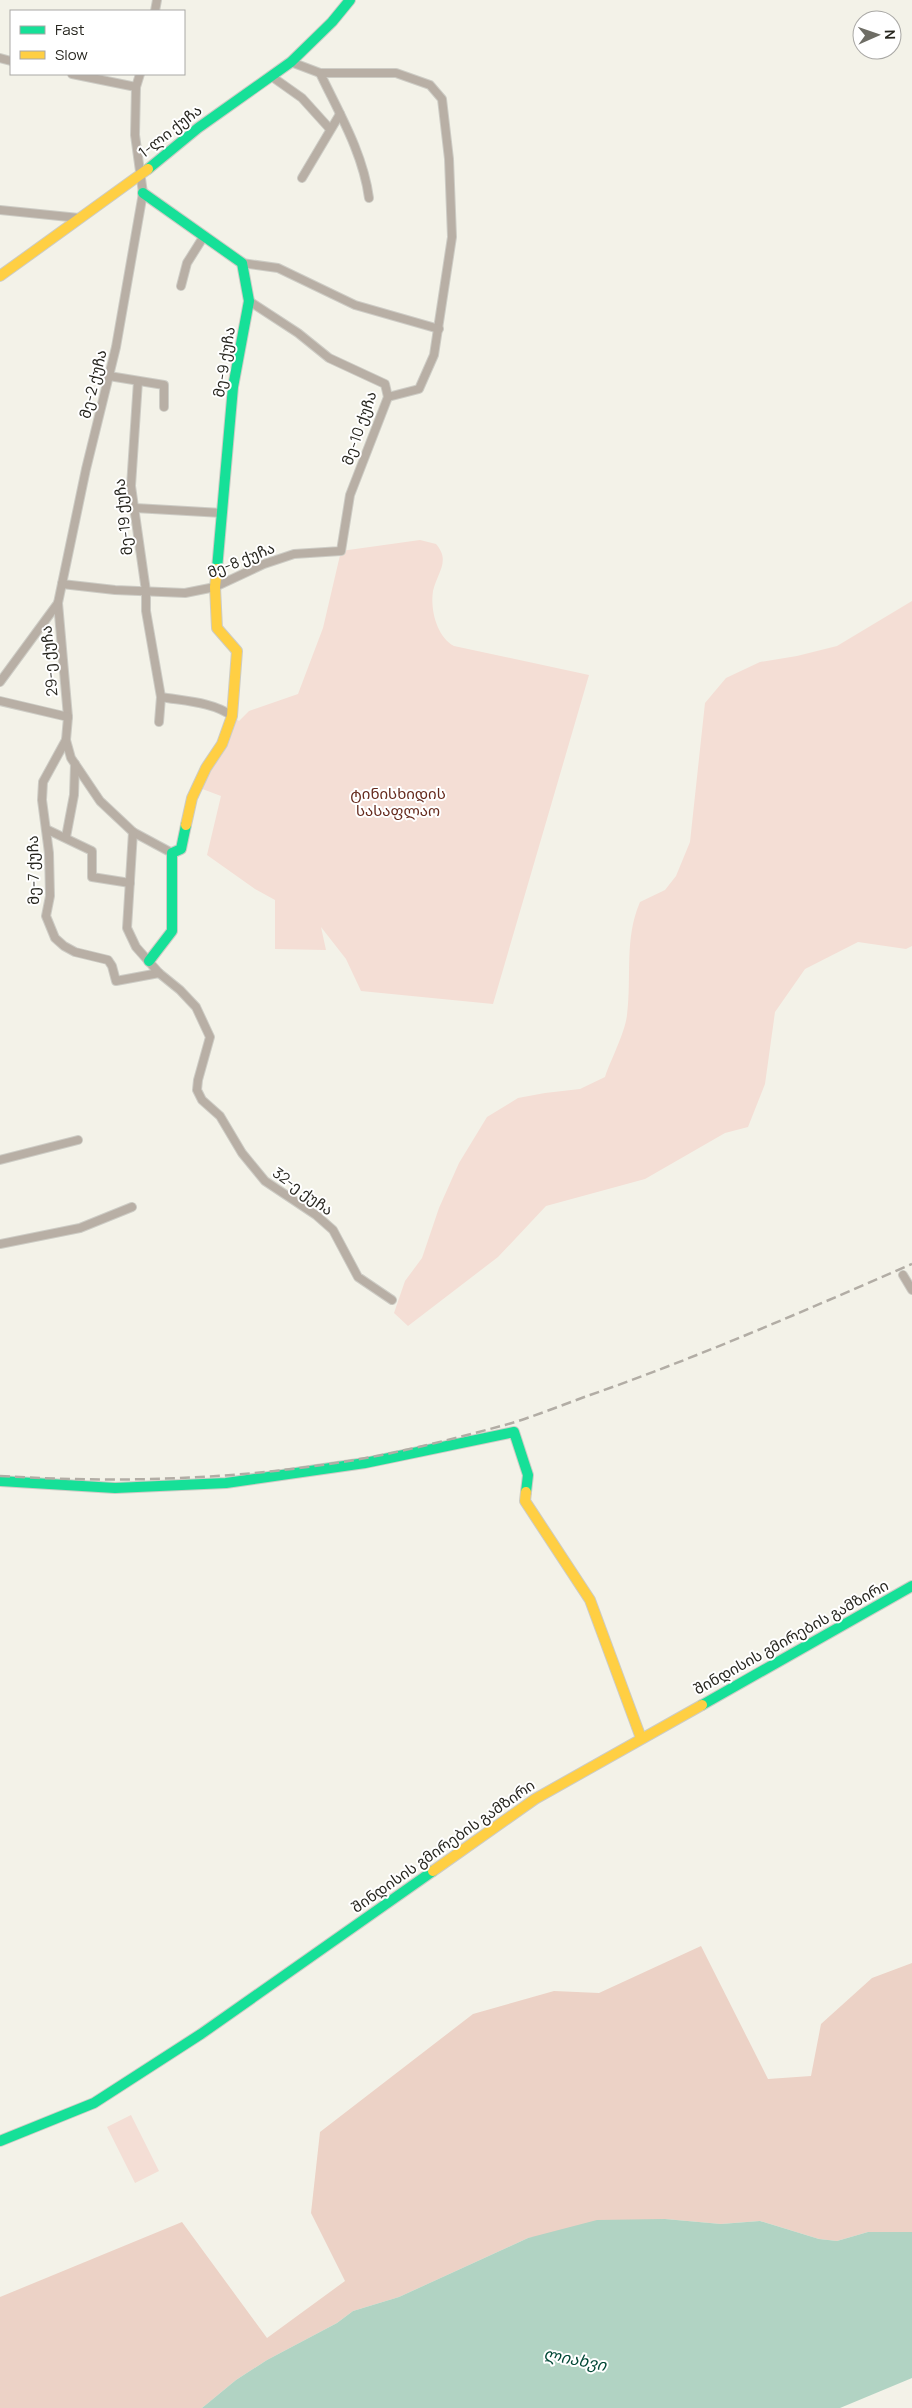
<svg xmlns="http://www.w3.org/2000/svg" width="912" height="2408" viewBox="0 0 912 2408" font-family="Manrope,'Noto Sans Georgian',sans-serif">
  <rect width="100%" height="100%" fill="#f3f2e8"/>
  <g fill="#f4ded5">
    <path d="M420,540L436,544C451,561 437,573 433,591C430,610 437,637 454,646L589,675L493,1004L361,991L346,959L321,927L326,950L275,949V900L255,889L207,855L221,796L197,787L232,716L239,721L249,711L298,694L323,628L341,551Z"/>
    <path d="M912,601V946L906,949L858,942L805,969L775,1012L765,1084L748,1127L725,1133L645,1179L546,1206L498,1257L408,1326L394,1313L405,1281L422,1258L439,1208L459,1163L487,1117L518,1098L545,1093L580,1089L605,1077C611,1059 625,1033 627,1015C632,976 624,939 640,902L665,890L676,876L690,842L705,703L726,678L760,662L797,656L837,646Z"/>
    <path d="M131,2115L159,2171L135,2183L107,2127Z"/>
  </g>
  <path fill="#ecd2c6" d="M701,1946L768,2079L811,2076L821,2024L872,1978L912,1963V2232H868L837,2241L819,2239L760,2221L721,2224L665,2219L528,2238L399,2297L353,2311L337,2323L267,2360L236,2380L202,2408H0V2297L182,2222L267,2338L345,2281L311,2213L320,2132L473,2014L554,1991L599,1993Z"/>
  <path fill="#b1d3c3" d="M665,2219L721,2224L760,2221L819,2239L837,2241L868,2232H912V2378L840,2408H202L236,2380L267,2360L337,2323L353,2311L399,2297L528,2238L597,2220Z"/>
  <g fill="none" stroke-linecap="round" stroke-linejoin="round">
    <g stroke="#cdccc5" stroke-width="10">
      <g id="street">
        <path d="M155,11L157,0"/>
        <path d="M0,58L11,61"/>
        <path d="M291,62L320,73H396L430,85L442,99L449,159L452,237L434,355L419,389L388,397"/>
        <path d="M320,73C339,113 363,153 369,198"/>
        <path d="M72,74L136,87"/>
        <path d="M271,76L302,98L330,129"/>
        <path d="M302,178L340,114"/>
        <path d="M0,210L79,218"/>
        <path d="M242,263L278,268L355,305L439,329"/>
        <path d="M181,286L187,263L204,236"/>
        <path d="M109,376L164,385V407"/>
        <path d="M138,381L131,486L146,591V611L161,697L159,722"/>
        <path d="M135,508L222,513"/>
        <path d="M62,584L115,590L185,593L215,587L264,564L294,554L341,551L350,495L388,397L385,384L329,358L298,333L249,301"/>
        <path d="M58,603L68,717L66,740L71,758L100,801L133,832L172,853"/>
        <path d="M0,682L58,603L86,469L116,347L143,193L135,135L136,87L140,74"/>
        <path d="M161,697C184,701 214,702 232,716"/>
        <path d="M0,701L68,717"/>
        <path d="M66,740L43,782L42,800L49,853L50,896L46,916L55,938L64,946L75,952L108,960L112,966L116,981L159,973"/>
        <path d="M46,829L92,851V877L130,883"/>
        <path d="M133,832L127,928L136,947L159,973L180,990L196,1007L210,1037L198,1080L197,1090L202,1100L220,1116L242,1153L265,1181L316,1215L333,1230L358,1277L392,1300"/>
        <path d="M66,837L74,795L75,764"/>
        <path d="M0,1160L78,1140"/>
        <path d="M0,1244L80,1228L132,1207"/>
        <path d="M903,1275L912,1290"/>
      </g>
    </g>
    <g stroke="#cdccc5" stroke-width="12">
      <g id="fast">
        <path d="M148,169L198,128L291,62L332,22L350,0"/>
        <path d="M143,193L242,263L249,301L233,387L217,569"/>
        <path d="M149,961L172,931V853L181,849L186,825"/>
        <path d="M0,1481L115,1488L226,1483L365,1463L514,1432L528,1475L526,1492"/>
        <path d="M702,1705L912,1586"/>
        <path d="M0,2141L94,2103L201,2034L433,1871"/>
      </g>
    </g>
    <g stroke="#cdccc5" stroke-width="12">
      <g id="slow">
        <path d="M0,276L148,169"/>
        <path d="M186,825L192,798L206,768L222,744L232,716L237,651L217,628L215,587L217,569"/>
        <path d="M526,1492L525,1501L590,1600L641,1738"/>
        <path d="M433,1871L535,1799L702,1705"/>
      </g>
    </g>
    <use href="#street" stroke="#b8afa5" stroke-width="8"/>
    <use href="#fast" stroke="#16e098" stroke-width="10"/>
    <use href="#slow" stroke="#ffcf43" stroke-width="10"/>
    <path stroke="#b2ada5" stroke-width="2.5" stroke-dasharray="10 5" stroke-linecap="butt" d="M0,1476C114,1483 229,1480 342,1462C396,1454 452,1439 505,1425C533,1417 562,1405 590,1395C699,1357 806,1310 912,1264"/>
  </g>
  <g text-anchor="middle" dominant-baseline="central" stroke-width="4" stroke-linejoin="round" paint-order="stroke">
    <g font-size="15" fill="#27261f" stroke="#fff">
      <text transform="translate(170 131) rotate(-38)">1-ლი ქუჩა</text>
      <text transform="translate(224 362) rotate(-81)">მე-9 ქუჩა</text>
      <text transform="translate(93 384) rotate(-76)">მე-2 ქუჩა</text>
      <text transform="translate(359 428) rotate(-71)">მე-10 ქუჩა</text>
      <text transform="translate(123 517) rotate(-96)">მე-19 ქუჩა</text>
      <text transform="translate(241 560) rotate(-22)">მე-8 ქუჩა</text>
      <text transform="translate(49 661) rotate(-95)">29-ე ქუჩა</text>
      <text transform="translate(33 870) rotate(-91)">მე-7 ქუჩა</text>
      <text transform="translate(303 1191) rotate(36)">32-ე ქუჩა</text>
      <text transform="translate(791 1637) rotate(-29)">შინდისის გმირების გამზირი</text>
      <text transform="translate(443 1846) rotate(-35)">შინდისის გმირების გამზირი</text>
    </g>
    <g font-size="15" fill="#652a1d" stroke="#fff">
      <text x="398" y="793">ტინისხიდის<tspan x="398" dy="17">სასაფლაო</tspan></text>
    </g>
    <g font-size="16" font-style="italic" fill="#024836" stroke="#fff">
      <text transform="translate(575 2359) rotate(11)">ლიახვი</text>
    </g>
  </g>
  <rect x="10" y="10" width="175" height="65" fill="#ffffff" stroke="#a9a8a5"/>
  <rect x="20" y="26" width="25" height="8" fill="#16e098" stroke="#a9a8a5"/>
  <text x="55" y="35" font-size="15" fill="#27261f">Fast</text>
  <rect x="20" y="51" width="25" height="8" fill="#ffcf43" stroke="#a9a8a5"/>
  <text x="55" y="60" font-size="15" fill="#27261f">Slow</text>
  <g transform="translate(877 35) rotate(88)"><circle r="24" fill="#ffffff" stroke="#a9a8a5"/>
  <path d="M0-4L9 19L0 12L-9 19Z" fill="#6e6d65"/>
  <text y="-8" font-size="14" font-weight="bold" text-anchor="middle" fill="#27261f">N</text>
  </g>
</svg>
